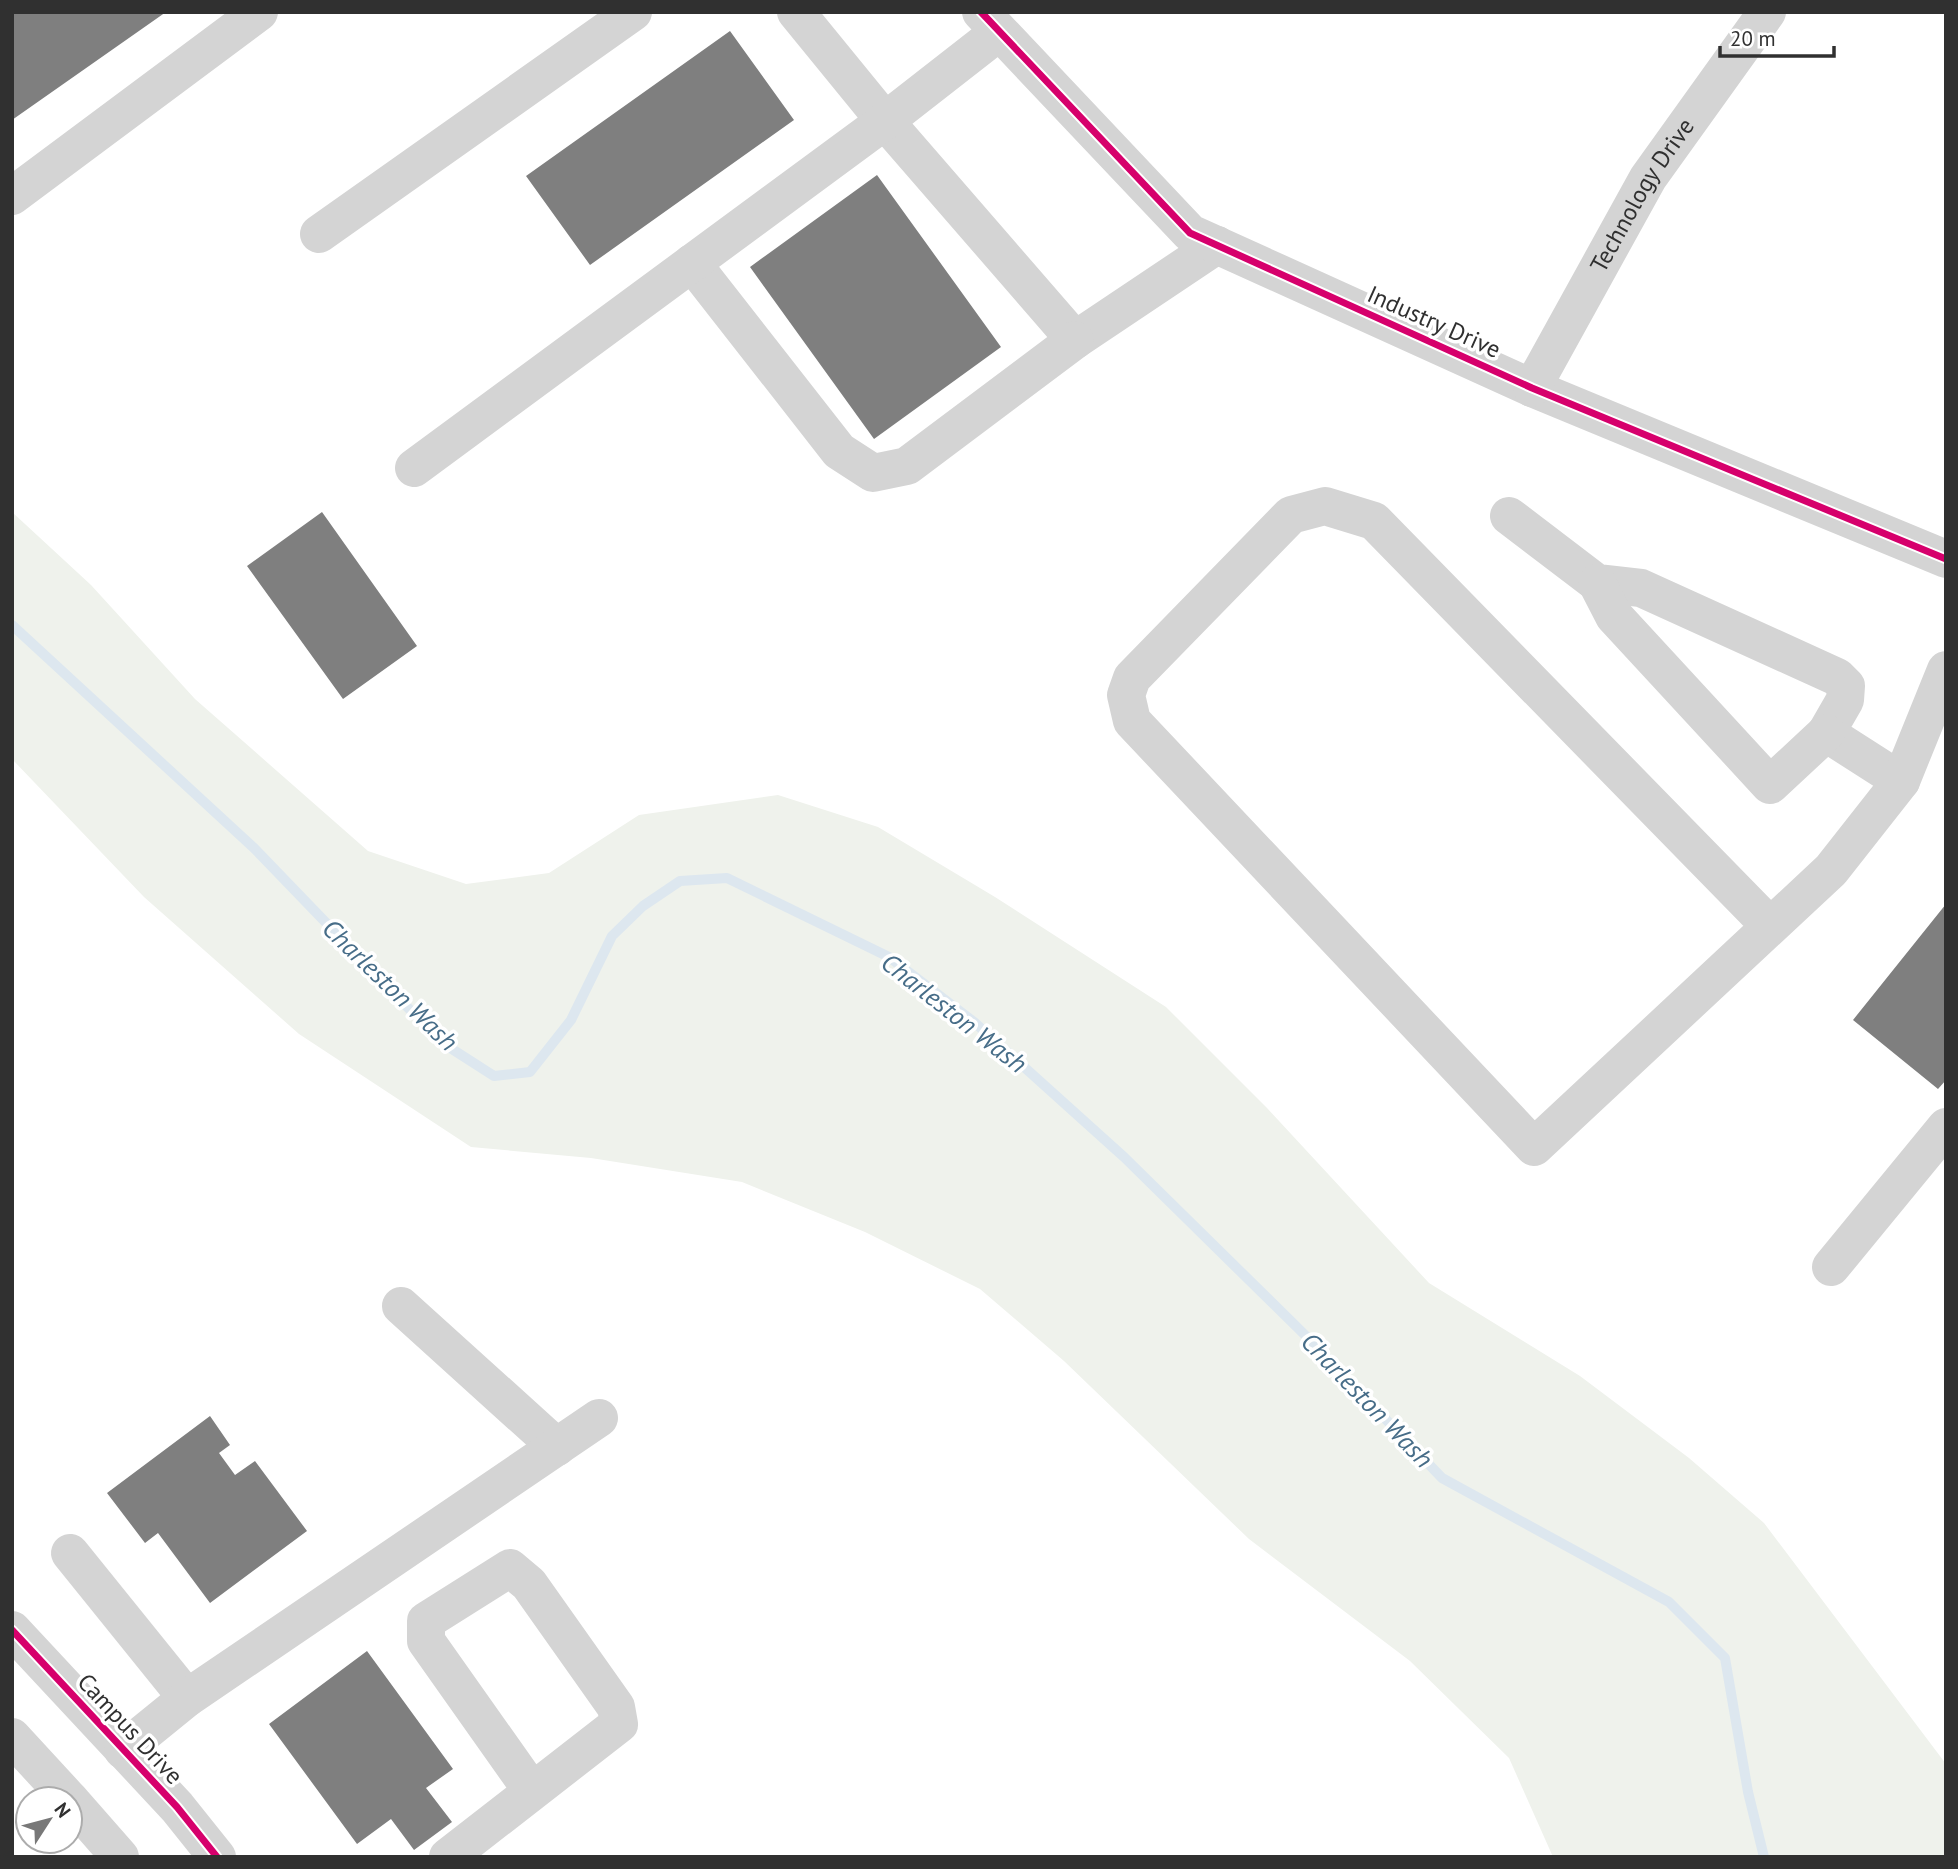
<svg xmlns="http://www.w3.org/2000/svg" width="1958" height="1869" font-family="'PT Sans',sans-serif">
<rect width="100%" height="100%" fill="#fff"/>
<path fill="#eff2ec" d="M12 512 91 585 195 699 368 851 466 884 549 873 639 815 778 795 878 827 995 897 1166 1007 1267 1108 1429 1283 1580 1376 1689 1458 1764 1523 1946 1764V1857H1553L1509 1758 1410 1661 1249 1539 1064 1361 980 1289 865 1232 742 1182 591 1158 471 1147 299 1034 144 897 12 759Z"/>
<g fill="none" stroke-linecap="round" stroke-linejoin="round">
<path stroke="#dde7ef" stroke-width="10" d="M12 625 254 848 441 1042 494 1076 530 1072 571 1020 612 936 643 906 680 881 727 878 889 957 974 1022 1124 1157 1307 1337 1442 1478 1669 1602 1725 1658 1748 1792 1764 1857"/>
</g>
<path fill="#7f7f7f" d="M12 12H166L12 120Z
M730 31 794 120 590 265 526 176Z
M877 175 1001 347 874 439 750 267Z
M322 512 417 646 343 699 247 566Z
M1946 904V1080L1938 1089 1853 1020Z
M210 1416 230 1445 219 1453 235 1475 255 1461 307 1531 210 1603 158 1533 145 1543 107 1493Z
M367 1651 453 1769 426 1788 452 1822 414 1850 391 1819 357 1844 269 1724Z"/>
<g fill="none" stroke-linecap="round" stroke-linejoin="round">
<g stroke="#d4d4d4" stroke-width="38">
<path d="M796 12 885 121 1075 340 1217 245"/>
<path d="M981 12 1190 233 1532 388 1946 559"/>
<path d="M12 196 259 12"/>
<path d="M319 234 633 12"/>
<path d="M692 263 839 451 873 473 907 466 1075 340"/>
<path id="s1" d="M1532 388 1648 178 1767 12"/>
<path d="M414 468 885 121 999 32"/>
<path d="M1509 516 1597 583 1641 588 1837 677 1846 686 1845 700 1826 733 1901 781"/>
<path d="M1597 583 1614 616 1770 785 1826 733"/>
<path d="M1770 926 1374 521 1325 506 1291 515 1132 678 1126 695 1132 721 1534 1147 1831 870 1901 781 1946 670"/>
<path d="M1831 1267 1946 1127"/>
<path d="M401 1306 557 1447"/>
<path d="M70 1553 187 1698"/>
<path d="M12 1630 177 1807 217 1857"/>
<path d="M12 1737 69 1799"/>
<path d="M123 1750 187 1698 599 1418"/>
<path d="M70 1800 120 1857"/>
<path d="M448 1857 619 1724 616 1707 529 1584 510 1568 426 1621V1641L532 1791"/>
</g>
<defs>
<path id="cycleway" d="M981 12 1190 233 1532 388 1946 559
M12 1630 177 1807 217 1857"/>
</defs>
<use href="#cycleway" stroke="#fff" stroke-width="11"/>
<use href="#cycleway" stroke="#d6006c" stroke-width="7"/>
</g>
<g text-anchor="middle" stroke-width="7" stroke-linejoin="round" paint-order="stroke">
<g font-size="24" fill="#303030" stroke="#fff">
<text dy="8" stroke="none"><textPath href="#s1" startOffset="222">Technology Drive</textPath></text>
<text transform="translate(1434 322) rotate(24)" y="8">Industry Drive</text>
<text transform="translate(130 1729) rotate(47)" y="8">Campus Drive</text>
</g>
<g font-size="26" font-style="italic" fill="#476d88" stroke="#fff">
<text transform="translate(390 985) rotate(44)" y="9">Charleston Wash</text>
<text transform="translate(954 1013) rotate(38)" y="9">Charleston Wash</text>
<text transform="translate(1367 1400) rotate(46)" y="9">Charleston Wash</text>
</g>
</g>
<rect width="1958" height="1869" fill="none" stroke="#303030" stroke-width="28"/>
<g transform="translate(49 1820) rotate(54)"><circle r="33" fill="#ffffff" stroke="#acacac" stroke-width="2"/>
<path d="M0-5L12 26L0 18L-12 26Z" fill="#787878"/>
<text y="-10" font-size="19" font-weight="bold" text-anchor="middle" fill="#303030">N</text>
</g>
<path d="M1720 46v10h114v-10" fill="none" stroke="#303030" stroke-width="3.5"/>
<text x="1730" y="46" font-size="21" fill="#303030" stroke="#ffffff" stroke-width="5" paint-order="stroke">20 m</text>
</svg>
